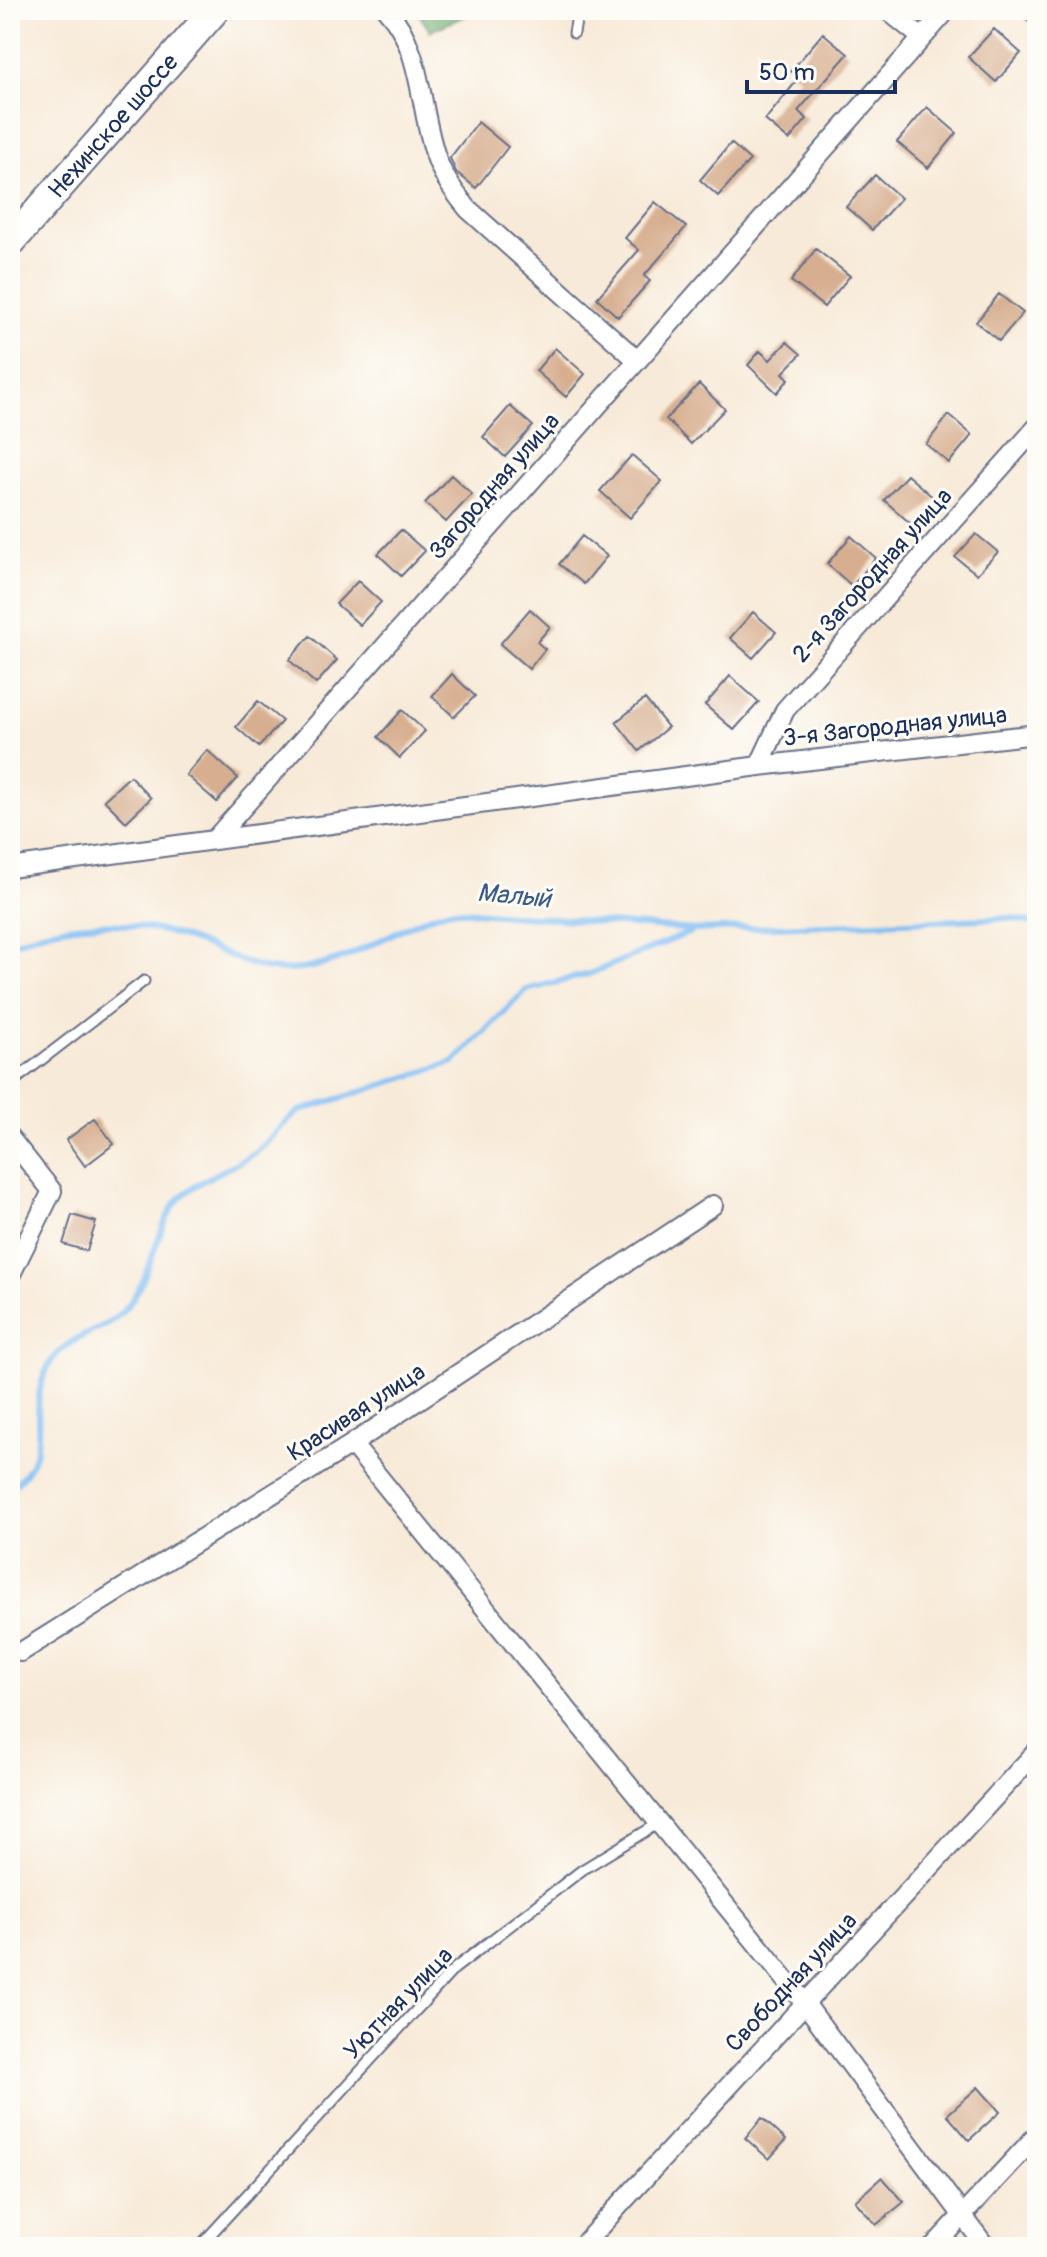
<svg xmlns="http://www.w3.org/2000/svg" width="1047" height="2257" font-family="Pangolin,sans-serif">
<rect width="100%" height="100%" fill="#fdfcf7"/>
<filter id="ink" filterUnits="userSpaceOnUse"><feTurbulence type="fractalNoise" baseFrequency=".0125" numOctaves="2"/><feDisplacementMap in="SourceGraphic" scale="16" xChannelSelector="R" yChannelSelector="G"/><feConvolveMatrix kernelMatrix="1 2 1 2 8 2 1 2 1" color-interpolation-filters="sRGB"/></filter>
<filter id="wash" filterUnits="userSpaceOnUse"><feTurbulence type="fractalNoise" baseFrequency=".006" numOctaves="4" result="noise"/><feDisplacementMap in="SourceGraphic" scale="32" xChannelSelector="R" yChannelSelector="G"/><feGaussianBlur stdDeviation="1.8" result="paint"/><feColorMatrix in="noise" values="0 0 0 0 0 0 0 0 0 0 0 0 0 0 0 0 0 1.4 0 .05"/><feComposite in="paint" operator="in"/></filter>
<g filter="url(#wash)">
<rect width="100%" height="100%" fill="#f8ead8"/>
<path fill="#71af6f" stroke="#466f66" stroke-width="2" d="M416 10H480L430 31Z"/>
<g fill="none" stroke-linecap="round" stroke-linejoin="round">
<path stroke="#81bef4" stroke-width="6" d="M10 945C67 918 134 918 194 941 222 951 250 969 280 970 345 972 391 926 450 910L694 930 1012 918 1037 924
M10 1489C60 1447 23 1415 48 1367 64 1335 102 1334 124 1310 148 1284 154 1241 171 1210 186 1182 230 1171 255 1152 272 1140 282 1123 300 1111L454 1062 526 990 589 974 691 932"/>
</g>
<g id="blocks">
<path fill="#d7af90" d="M994 29 1021 53 996 82 968 57Z
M823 33 848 54 798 111 807 119 789 140 765 120 799 78 791 71Z
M927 107 957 133 928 168 897 142Z
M478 122 508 147 476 188 456 172 450 158Z
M731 143 750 160 718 196 700 180Z
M875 175 901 198 872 230 846 207Z
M655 202 686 227 644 276 650 281 618 317 597 298 639 250 625 238Z
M816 249 850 276 824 307 791 281Z
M999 294 1023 313 999 341 976 322Z
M787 342 801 354 783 373 789 379 777 393 748 365 760 351 770 360Z
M555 348 585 374 566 397 536 371Z
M699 384 725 409 691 444 666 419Z
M510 406 533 426 505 457 483 437Z
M949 415 972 435 949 463 926 444Z
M632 455 662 481 630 518 600 491Z
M451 475 472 494 446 522 425 503Z
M907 475 935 499 911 524 884 500Z
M401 530 425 551 401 576 378 554Z
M976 534 998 552 977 574 955 557Z
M582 536 607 556 584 584 559 564Z
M851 536 876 558 852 586 827 564Z
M358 581 381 602 360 625 336 604Z
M530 609 550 627 537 642 545 649 529 669 500 644Z
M753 612 776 632 753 658 730 638Z
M310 636 337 660 316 684 289 660Z
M452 674 475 696 454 717 432 696Z
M730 676 759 702 734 730 705 705Z
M645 699 668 727 639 751 616 722Z
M258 701 282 721 259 747 236 727Z
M402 710 425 731 400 758 378 737Z
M207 750 238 778 217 802 186 775Z
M130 776 151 798 126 822 104 800Z
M95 1119 114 1144 85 1166 66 1140Z
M72 1215 96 1222 87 1251 63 1244Z
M978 2087 1000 2112 969 2140 947 2115Z
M762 2118 786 2140 769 2159 745 2138Z
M882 2177 904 2202 876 2225 855 2201Z"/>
</g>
</g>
<g filter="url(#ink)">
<use href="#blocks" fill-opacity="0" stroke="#687089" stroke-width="2"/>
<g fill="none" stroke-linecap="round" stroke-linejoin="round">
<defs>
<path id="service" d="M574 33 578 10
M10 1084 144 981
M199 2247 454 1969 582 1870 659 1823"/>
<path id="minor" d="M387 10C424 50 419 114 438 162 445 180 456 194 468 209L637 360
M887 10 922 38
M1030 10 1037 16
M759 766 785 710 1037 427
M214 840 759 766 1037 734
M10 868 214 840 947 10
M10 1138 52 1191 10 1276
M352 1444 804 2002 986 2247
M21 1652 352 1444 713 1205
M581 2247 1037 1751
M933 2247 1037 2135"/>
<g id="primary">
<path id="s1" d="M10 243 215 10"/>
</g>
</defs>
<use href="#service" stroke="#687089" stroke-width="13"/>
<use href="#minor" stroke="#687089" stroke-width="22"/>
<use href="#primary" stroke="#687089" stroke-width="32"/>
<use href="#service" stroke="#fff" stroke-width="9"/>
<use href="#minor" stroke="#fff" stroke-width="18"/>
<use href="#primary" stroke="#fff" stroke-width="28"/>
</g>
</g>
<g text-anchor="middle" stroke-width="6" stroke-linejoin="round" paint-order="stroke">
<g font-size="24" fill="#1b2f5e" stroke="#fdfcf7">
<text dy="8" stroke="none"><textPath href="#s1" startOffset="156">Нехинское шоссе</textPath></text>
<text transform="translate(494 486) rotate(-49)" y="8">Загородная улица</text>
<text transform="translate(872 575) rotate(-48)" y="8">2-я Загородная улица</text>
<text transform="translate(895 726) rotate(-6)" y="8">3-я Загородная улица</text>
<text transform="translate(356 1412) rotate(-33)" y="8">Красивая улица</text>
<text transform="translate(791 1982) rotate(-47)" y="8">Свободная улица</text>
<text transform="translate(398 2003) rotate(-46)" y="8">Уютная улица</text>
</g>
<g font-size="26" font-style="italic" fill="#3a5a8b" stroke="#fdfcf7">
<text transform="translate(514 895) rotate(5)" y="9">Малый</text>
</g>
</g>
<rect width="1047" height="2257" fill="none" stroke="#fdfcf7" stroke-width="40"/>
<path d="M747 80v12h148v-12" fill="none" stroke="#1b2f5e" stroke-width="4"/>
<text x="759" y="80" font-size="24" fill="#1b2f5e" stroke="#fdfcf7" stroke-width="6" paint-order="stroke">50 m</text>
</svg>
